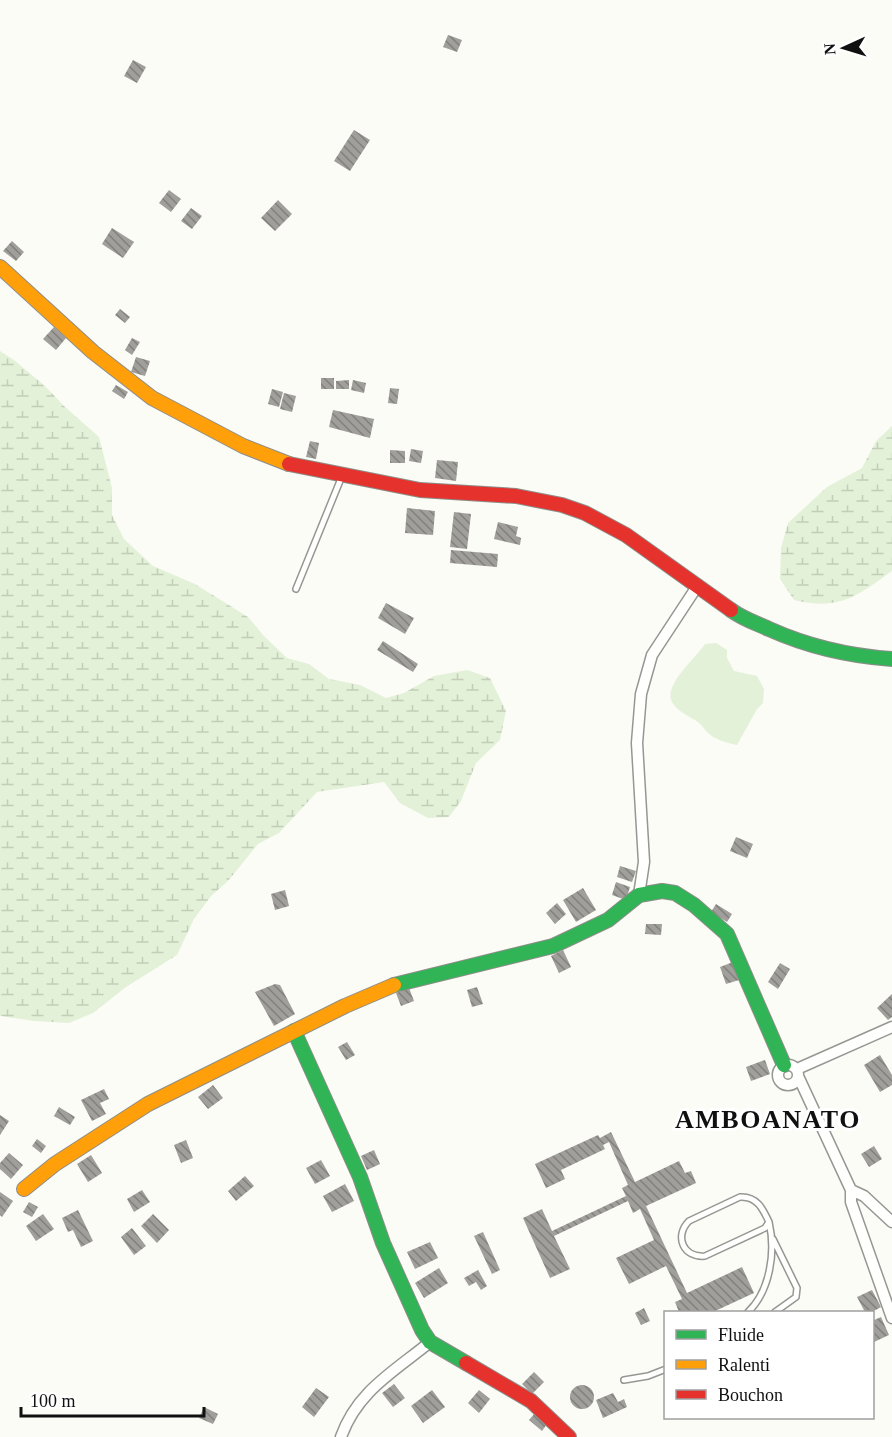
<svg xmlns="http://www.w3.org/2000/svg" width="892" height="1437" font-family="Georgia,serif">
<defs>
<pattern id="wetland-marsh" width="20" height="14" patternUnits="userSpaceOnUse" patternTransform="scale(1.5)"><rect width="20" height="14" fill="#e3f1d8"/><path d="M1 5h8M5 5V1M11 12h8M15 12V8" fill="none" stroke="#c2ceb8"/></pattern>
<pattern id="building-back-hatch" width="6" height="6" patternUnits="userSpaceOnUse" patternTransform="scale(1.5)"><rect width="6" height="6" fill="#a09f9b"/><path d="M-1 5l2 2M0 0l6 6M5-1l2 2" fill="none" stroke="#81807d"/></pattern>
</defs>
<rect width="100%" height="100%" fill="#fcfcf6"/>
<path fill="#e3f1d8" d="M716 643 727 650V658L734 671 757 676 764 689 763 703 757 709 737 745C727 743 715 740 707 732 704 729 702 725 698 722 690 717 677 711 672 702 663 685 696 658 705 644Z"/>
<path fill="url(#wetland-marsh)" d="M0 351 14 360 45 386 64 406 99 437 112 488V515L124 539 153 566 195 584 248 617 264 636 287 658 309 664 329 679 360 685 386 698 404 693 434 676 467 670 490 678 506 711 500 740 476 763 461 801 449 817 428 818 400 803 384 782 317 792 279 833 258 844 228 881 211 896 194 919 177 955 126 987 93 1013 69 1023 34 1021 0 1016Z
M892 426V571C857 596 840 611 794 600L780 579 781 548 788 523 827 487 862 468 876 441Z"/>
<path fill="url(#building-back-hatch)" d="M448 35 462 40 457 52 443 47Z
M133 60 146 67 137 83 124 76Z
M354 130 370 140 350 171 334 161Z
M169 190 181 199 171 212 159 203Z
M278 200 292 214 275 231 261 218Z
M191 208 202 216 192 229 181 221Z
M112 228 134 242 123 258 102 244Z
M12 241 24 252 16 261 3 251Z
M120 309 130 317 125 323 115 315Z
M54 327 66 338 56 350 43 339Z
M132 338 140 342 132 355 125 350Z
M136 357 150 361 145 376 131 372Z
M321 378H334V389H321Z
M349 380V389H336V381Z
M353 380 366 383 364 393 351 390Z
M116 385 128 392 124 399 112 391Z
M390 388 399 389 397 404 388 403Z
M272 389 283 392 279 407 268 404Z
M284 393 296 396 292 412 280 409Z
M333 410 374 419 370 438 329 427Z
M310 441 319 443 316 459 306 457Z
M411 449 423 451 421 463 409 461Z
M390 450 405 451V463H390Z
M437 460 458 462 456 481 435 478Z
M407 508 435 511 433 535 405 533Z
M454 512 471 514 467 549 450 547Z
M498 522 518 527 516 536 521 538 520 545 494 539Z
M451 550 498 554 497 567 450 563Z
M386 603 414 618 405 634 378 618Z
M383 641 418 664 413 672 377 650Z
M736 837 753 844 747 858 730 851Z
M620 866 636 871 632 882 617 877Z
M616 882 630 887 626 900 612 895Z
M583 888 596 910 576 922 563 900Z
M285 890 289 906 275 910 271 894Z
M557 903 566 914 555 924 546 913Z
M716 904 732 914 727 922 711 912Z
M646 924H662L661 935 645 934Z
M563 950 571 967 559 973 551 956Z
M733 962 739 980 726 984 720 967Z
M780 963 790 969 778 989 768 982Z
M275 984 280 985 295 1014 274 1026 255 992Z
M477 987 483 1004 472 1007 467 990Z
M409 988 414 1001 401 1006 396 993Z
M892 994V1017L888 1020 877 1008Z
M347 1042 355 1055 346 1060 338 1047Z
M880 1055 892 1075V1085L880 1092 864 1065Z
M765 1060 770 1074 751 1081 746 1067Z
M213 1085 223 1098 208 1109 198 1097Z
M104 1089 109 1099 100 1103 106 1114 92 1121 81 1100Z
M59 1107 75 1117 70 1125 54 1116Z
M0 1115 9 1121 0 1135Z
M611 1132 635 1182 679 1161 685 1173 691 1171 696 1183 646 1206 687 1293 742 1267 754 1293 713 1312H679L675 1302 682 1299 666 1266 629 1284 616 1258 654 1240 640 1209 633 1213 628 1201 554 1236 570 1269 550 1278 523 1218 542 1209 552 1231 626 1196 622 1188 628 1185 609 1142 603 1145 605 1149 561 1170 565 1179 546 1188 535 1164 598 1135 600 1138Z
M37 1139 46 1146 41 1153 32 1146Z
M186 1140 193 1158 181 1163 174 1145Z
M874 1146 882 1159 869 1167 861 1154Z
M374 1150 380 1164 367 1170 361 1156Z
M9 1153 23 1165 11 1179 0 1169V1163Z
M91 1155 102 1173 88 1182 77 1164Z
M321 1160 330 1176 315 1184 306 1168Z
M245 1176 254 1186 236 1201 228 1191Z
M345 1184 354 1201 332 1212 323 1196Z
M142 1190 150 1202 134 1212 127 1199Z
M0 1192 13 1201 2 1217 0 1215Z
M29 1202 38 1207 32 1217 23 1212Z
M78 1210 93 1241 81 1247 73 1230 68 1232 62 1218Z
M43 1214 54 1229 36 1241 26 1226Z
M153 1214 169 1230 157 1243 141 1226Z
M132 1228 146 1246 134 1255 121 1237Z
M483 1232 500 1270 492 1274 474 1236Z
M430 1242 438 1258 415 1269 407 1252Z
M439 1268 448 1283 424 1298 415 1283Z
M478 1270 487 1286 481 1290 476 1282 469 1286 464 1278Z
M872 1290 881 1307 872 1312H865L857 1297Z
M644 1308 650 1321 641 1325 635 1313Z
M881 1317 889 1335 874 1342 872 1321Z
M534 1372 544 1382 532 1394 522 1384Z
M394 1384 405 1398 393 1407 382 1393Z
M570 1397a12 12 0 1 1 24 0a12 12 0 1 1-24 0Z
M316 1388 329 1397 314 1417 302 1407Z
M432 1390 445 1407 423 1423 411 1406Z
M479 1390 490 1399 479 1413 468 1403Z
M613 1393 618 1402 624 1399 627 1407 603 1418 596 1400Z
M204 1407 218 1414 213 1424 199 1418Z
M535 1413 547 1424 542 1431 529 1420Z"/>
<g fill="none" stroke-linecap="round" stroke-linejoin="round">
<defs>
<path id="lane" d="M296 589 342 476
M740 1197C757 1196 763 1209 769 1222L765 1228 705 1256C683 1258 674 1236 689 1221Z
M773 1239 797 1288 796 1297 775 1312
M748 1312C770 1291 776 1252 769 1222
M624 1380 648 1376 666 1369"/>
<path id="street" d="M639 895 644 862 637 743 641 694 652 655 698 585
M778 1075a10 10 0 1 1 20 0a10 10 0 1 1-20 0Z
M797 1069 892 1027
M798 1076 851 1190 864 1196 892 1222
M851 1190V1202L892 1318
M341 1437C357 1391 395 1371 430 1342"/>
<path id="fast" d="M731 610C743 619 756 623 769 629 809 647 848 656 892 659
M394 985 553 946 608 920 639 895 662 891 675 893 694 905 727 934 784 1065
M294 1031 360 1177 383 1243 422 1330 430 1342 466 1363"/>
<path id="slow" d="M0 267 93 352 152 398 243 446 289 464
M24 1189 55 1164 148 1104 345 1006 394 985"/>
<path id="jam" d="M289 464 420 490 516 496 562 505 585 513 626 535 731 610
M466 1363 531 1401 569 1437"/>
</defs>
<use href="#lane" stroke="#969694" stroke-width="8"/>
<use href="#street" stroke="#969694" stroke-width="13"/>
<use href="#fast" stroke="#8d8d8a" stroke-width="16"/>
<use href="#slow" stroke="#8d8d8a" stroke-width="16"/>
<use href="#jam" stroke="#8d8d8a" stroke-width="16"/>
<use href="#lane" stroke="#fffffe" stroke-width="5"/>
<use href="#street" stroke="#fffffe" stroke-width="10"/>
<use href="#fast" stroke="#30b455" stroke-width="14"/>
<use href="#slow" stroke="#ff9f0a" stroke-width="14"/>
<use href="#jam" stroke="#e5322d" stroke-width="14"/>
</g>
<g text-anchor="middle" stroke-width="6" stroke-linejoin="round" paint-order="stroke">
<g font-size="26" font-weight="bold" letter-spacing="1.5" fill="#101010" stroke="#fff">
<text x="768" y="1128">AMBOANATO</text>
</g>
</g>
<rect x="664" y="1311" width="210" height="108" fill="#ffffff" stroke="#9f9f9f" stroke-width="1.5"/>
<rect x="676" y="1330" width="30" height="9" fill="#30b455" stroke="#9f9f9f" stroke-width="1.5"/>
<text x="718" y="1341" font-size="18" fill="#101010">Fluide</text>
<rect x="676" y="1360" width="30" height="9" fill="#ff9f0a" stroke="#9f9f9f" stroke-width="1.5"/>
<text x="718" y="1371" font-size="18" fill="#101010">Ralenti</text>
<rect x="676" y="1390" width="30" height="9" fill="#e5322d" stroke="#9f9f9f" stroke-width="1.5"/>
<text x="718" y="1401" font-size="18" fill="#101010">Bouchon</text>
<g transform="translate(844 48) rotate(266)" stroke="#ffffff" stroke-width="4.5" paint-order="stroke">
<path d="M0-4.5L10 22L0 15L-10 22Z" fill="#101010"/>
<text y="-9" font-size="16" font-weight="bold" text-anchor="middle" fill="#101010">N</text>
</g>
<path d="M21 1407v9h183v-9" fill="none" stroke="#101010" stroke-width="3"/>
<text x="30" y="1407" font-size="18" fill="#101010" stroke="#ffffff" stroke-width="4.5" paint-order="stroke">100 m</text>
</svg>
